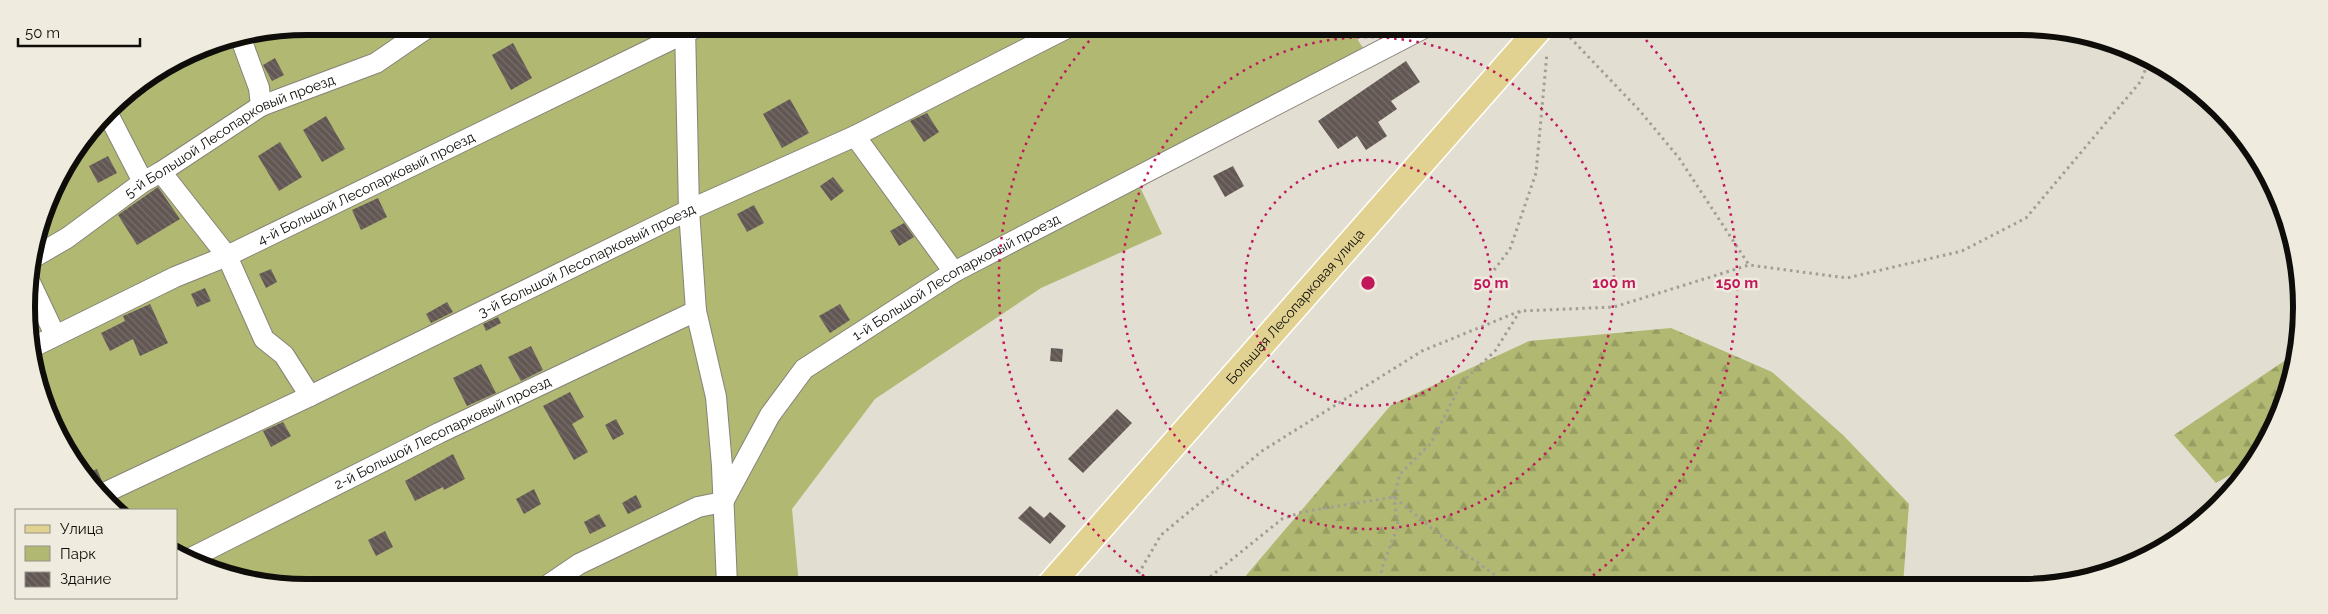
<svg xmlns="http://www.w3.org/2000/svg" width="2328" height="614" font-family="Raleway,sans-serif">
<defs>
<pattern id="forest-firs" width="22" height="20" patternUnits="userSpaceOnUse" patternTransform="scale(1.25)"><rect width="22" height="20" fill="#b0b872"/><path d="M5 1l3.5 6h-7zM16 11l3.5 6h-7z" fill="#969d61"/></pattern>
<pattern id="building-back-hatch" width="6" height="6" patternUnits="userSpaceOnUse" patternTransform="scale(1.25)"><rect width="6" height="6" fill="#625753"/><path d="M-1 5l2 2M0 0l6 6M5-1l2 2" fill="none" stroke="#776f6c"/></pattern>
</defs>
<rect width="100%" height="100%" fill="#e3ded2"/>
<path fill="#b0b872" d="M307 26 1350 28 1371 60 1140 187 1162 234 1041 288 875 399 792 509 799 585H270L176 553V510H121L84 478 36 380 27 288 55 183 122 96 200 48Z"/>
<path fill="url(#forest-firs)" d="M2243 135 2292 235 2293 239Z
M1671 328 1772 372 1843 435 1909 504 1903 585H1238L1391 405 1529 341Z
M2296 353 2273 431 2248 465 2216 483 2174 435Z"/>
<path fill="url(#building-back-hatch)" d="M513 43 532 78 511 90 492 55Z
M275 58 284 75 272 81 263 65Z
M1406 61 1420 82 1391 101 1397 109 1378 122 1387 136 1366 150 1357 136 1338 149 1318 121Z
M790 99 809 133 782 148 763 114Z
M927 113 939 132 924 142 910 121Z
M326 116 345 149 322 162 303 130Z
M280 142 302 177 279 191 258 156Z
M108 156 117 173 98 183 89 166Z
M1233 166 1244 186 1225 197 1213 176Z
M833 177 844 191 831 201 820 186Z
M158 187 180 219 137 245 118 215Z
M378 198 387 217 361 230 352 210Z
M754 205 764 223 747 232 737 214Z
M904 223 914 237 899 246 890 231Z
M271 269 277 282 266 288 259 274Z
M205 288 211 301 197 307 191 294Z
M447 302 453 312 431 323 426 314Z
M150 304 168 343 140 356 133 339 110 351 101 333 125 321 123 316Z
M840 304 850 320 830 333 819 316Z
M498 317 501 323 486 331 483 324Z
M531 346 543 370 521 381 508 357Z
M1051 348 1063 349 1062 362 1050 361Z
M481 364 496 393 467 406 453 378Z
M570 392 584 417 572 424 588 452 574 460 543 406Z
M1117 409 1132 423 1083 473 1068 459Z
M616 419 624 434 613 440 605 425Z
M283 422 291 436 271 447 263 431Z
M453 454 465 479 444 490 443 487 415 501 405 481Z
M97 469 102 481 94 486 83 474Z
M534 489 541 504 524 514 516 499Z
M636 495 642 507 628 514 622 503Z
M1030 506 1044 518 1050 512 1066 526 1050 544 1018 518Z
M599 514 606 526 590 534 584 522Z
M385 531 393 547 376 556 368 540Z"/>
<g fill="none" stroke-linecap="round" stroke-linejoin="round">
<defs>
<g id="minor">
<path d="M685 27 689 210 696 311 716 397 722 466 727 585"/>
<path d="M241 39 259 88 261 106"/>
<path d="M108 114 143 182"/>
<path d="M855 136 954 272"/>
<path d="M161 172 227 256 264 339 284 355 310 396"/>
<path id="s1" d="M36 256 67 238 143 182 161 172 261 106 376 63 430 26"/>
<path d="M29 280 55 335"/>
<path id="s2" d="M33 347 175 277 227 256 697 27"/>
<path id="s3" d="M102 494 310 396 689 210 855 136 1069 27"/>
<path id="s4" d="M191 558 439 433 696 311"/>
<path id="s5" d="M548 585 579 564 698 507 723 502 770 415 804 369 954 272 1424 28"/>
</g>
<g id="major">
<path id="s6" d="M1050 585 1540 28"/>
</g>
</defs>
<use href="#minor" stroke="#878379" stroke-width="22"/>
<use href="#major" stroke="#fff" stroke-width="29"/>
<path stroke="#a29e95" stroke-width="3" stroke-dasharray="2.5 4" stroke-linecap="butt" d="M1561 28 1640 111 1679 158 1749 265
M1494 270 1510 249 1536 173 1547 53
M1132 585 1161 535 1262 451 1422 351 1520 311 1614 307 1749 265 1847 278 1962 251 2026 218 2141 81 2149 60
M1200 585 1282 519 1302 512 1394 497 1447 541 1509 585
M1386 585 1381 570 1398 526 1394 497 1400 474 1431 443 1462 382 1495 351 1520 311"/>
<use href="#minor" stroke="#fff" stroke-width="20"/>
<use href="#major" stroke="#e2d292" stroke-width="26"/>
</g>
<g fill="none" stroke="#c2185b" stroke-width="2.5" stroke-dasharray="2.5 5">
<circle cx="1368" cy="283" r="123"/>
<circle cx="1368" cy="283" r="246"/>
<path d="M1156 585A369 369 0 0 1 1100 29M1636 29A369 369 0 0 1 1580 585"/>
</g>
<g text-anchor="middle" stroke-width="5" stroke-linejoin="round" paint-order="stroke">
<g font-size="14" fill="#0e0d09" stroke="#f0ebdf">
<text dy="5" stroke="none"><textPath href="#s1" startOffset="229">5-й Большой Лесопарковый проезд</textPath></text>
<text dy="5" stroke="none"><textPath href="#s2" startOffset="369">4-й Большой Лесопарковый проезд</textPath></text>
<text dy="5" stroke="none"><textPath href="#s3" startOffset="538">3-й Большой Лесопарковый проезд</textPath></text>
<text dy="5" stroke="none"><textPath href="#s5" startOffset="529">1-й Большой Лесопарковый проезд</textPath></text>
<text dy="5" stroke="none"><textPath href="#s6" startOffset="371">Большая Лесопарковая улица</textPath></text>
<text dy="5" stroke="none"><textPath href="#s4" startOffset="281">2-й Большой Лесопарковый проезд</textPath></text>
</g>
</g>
<path d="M0 0H2328V614H0ZM307 35H2021A272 272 0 0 1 2293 307V307A272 272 0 0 1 2021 579H307A272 272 0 0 1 35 307V307A272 272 0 0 1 307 35Z" fill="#f0ebdf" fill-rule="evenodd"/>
<path fill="none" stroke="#0e0d09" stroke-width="6" d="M307 35H2021A272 272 0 0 1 2293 307V307A272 272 0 0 1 2021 579H307A272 272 0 0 1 35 307V307A272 272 0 0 1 307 35Z"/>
<circle cx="1368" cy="283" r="8" fill="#c2185b" stroke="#f0ebdf" stroke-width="2.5"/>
<g font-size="15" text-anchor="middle" font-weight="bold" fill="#c2185b" stroke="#f0ebdf" stroke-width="5" stroke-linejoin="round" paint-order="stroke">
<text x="1491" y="288">50 m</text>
<text x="1614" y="288">100 m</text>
<text x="1737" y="288">150 m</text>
</g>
<rect x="15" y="509" width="162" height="90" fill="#f0ebdf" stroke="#969289"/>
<rect x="25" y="525" width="25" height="8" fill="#e2d292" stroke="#969289"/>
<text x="60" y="534" font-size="15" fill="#0e0d09">Улица</text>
<rect x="25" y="546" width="25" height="15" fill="#b0b872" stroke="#969289"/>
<text x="60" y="559" font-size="15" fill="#0e0d09">Парк</text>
<rect x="25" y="572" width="25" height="15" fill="url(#building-back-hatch)" stroke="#969289"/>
<text x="60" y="584" font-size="15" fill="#0e0d09">Здание</text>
<path d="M18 38v8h122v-8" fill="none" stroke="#0e0d09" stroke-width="2.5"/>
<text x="25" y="38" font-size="15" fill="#0e0d09" stroke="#f0ebdf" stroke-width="4" paint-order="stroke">50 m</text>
</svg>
